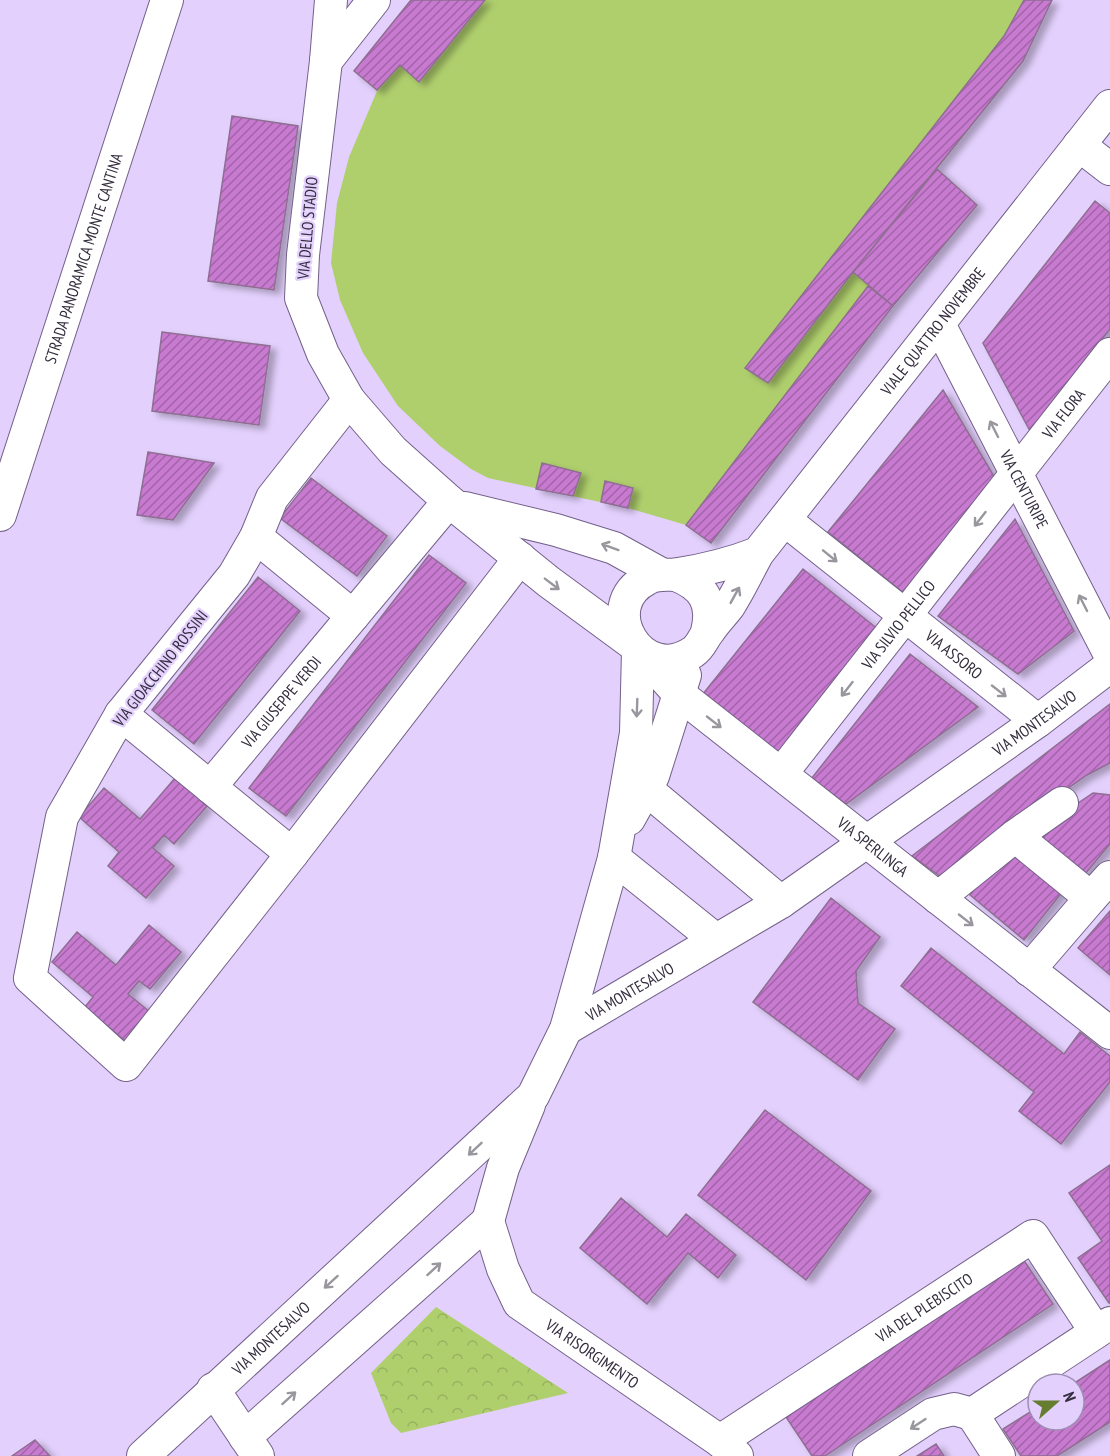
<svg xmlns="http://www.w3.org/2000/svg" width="1110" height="1456" font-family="'PT Sans Narrow',sans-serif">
<defs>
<pattern id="park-crowns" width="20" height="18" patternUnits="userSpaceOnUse" patternTransform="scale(1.5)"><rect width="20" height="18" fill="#afcf6d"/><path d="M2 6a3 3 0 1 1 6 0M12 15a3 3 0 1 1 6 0" fill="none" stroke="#97b260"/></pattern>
<pattern id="building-hatch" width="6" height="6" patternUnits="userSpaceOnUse" patternTransform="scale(1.5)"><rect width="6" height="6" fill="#c77acf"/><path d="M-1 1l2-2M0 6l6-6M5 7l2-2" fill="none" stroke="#a264a9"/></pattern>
<filter id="shadow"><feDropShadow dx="6" dy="4" stdDeviation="3" flood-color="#0004"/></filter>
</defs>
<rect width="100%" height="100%" fill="#e3d0fd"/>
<path fill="url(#park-crowns)" d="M436 1307 568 1393 401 1433 391 1423 371 1373Z"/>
<path fill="#afcf6d" d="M411 0H1052L1023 61 937 169 977 205 893 306 868 286 686 525 628 508 488 478 471 469 440 446 398 406 363 353 340 300 331 263 337 203 349 157 377 91 354 71Z"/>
<path fill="url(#building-hatch)" stroke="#8e6e91" stroke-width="1.5" filter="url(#shadow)" d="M411 0H485L419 82 400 65 377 90 354 71Z
M1024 0H1052L1023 61 853 272 768 383 745 368 1004 36Z
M232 116 298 126 274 290 208 281Z
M937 169 977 205 893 306 853 272Z
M1095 201 1110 213V329L1030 431 983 343Z
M868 286 893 306 711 543 686 525Z
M162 332 270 346 259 425 152 411Z
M943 390 995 478 905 594 828 532Z
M148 452 214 463 173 520 137 515Z
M542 463 581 473 573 496 536 489Z
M311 478 387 536 357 576 280 518Z
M605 481 633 488 628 508 601 502Z
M1015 519 1074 631 1018 674 938 616Z
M429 555 466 583 286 816 249 788Z
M803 569 879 630 779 755 703 694Z
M258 577 300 611 194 744 152 710Z
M910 654 978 707 846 804 811 779Z
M1110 704V763L1087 775 1014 826 944 879 912 856Z
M175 778 207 806 174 844 164 835 153 848 174 866 146 898 108 866 119 852 79 817 104 788 140 819Z
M1093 793 1110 795V844L1085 874 1041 839 1056 818Z
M1009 846 1063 891 1024 940 970 895Z
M831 898 880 937 856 971 858 1003 895 1029 858 1080 753 1002Z
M1110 911V975L1078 948Z
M149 925 181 952 150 989 139 981 128 994 150 1012 125 1041 85 1007 93 997 52 962 77 932 116 965Z
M931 948 1064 1054 1080 1032 1110 1056V1082L1061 1144 1019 1111 1034 1092 901 986Z
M765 1110 871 1191 806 1280 698 1195Z
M1110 1165V1303H1109L1078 1258 1102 1241 1069 1193Z
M621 1198 667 1237 686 1214 736 1255 718 1278 688 1253 647 1304 580 1248Z
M1023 1259 1053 1304 825 1456H812L786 1417Z
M1110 1360V1422L1057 1456H1021L1003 1429 1038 1407V1420H1074L1073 1384Z
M35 1440 50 1456H12Z
M936 1444 944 1456H917Z"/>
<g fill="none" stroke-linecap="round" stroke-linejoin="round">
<defs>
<g id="minor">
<path d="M331 0 326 61 303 255 301 298 323 354 349 400 393 451 449 501 549 582 632 643"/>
<path d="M326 61 374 0"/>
<path d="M1079 145 1110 169"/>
<path id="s1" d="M939 324 1110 655"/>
<path d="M349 400 272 498 256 537 234 575 121 714 62 817 30 978 126 1065 292 854 520 558"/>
<path d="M465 508 556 530 614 548 661 574"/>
<path id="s2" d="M0 515 167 0"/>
<path id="s3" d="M785 520 1038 721"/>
<path d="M256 537 353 616"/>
<path id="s4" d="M758 553C732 563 705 570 678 574 667 576 657 573 647 579 594 606 642 687 693 652 701 647 703 638 709 631 715 622 723 614 729 606 740 589 748 571 758 553L1110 106"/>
<path d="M676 575C704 586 714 603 707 632"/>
<path id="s5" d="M642 653 679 694 1110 1033"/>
<path d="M121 714 292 854"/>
<path id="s6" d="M781 774 1110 354"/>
<path id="s7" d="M210 787 449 501"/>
<path d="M646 789 781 902"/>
<path d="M629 819 653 776 685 675"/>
<path d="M1015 836 1062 803"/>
<path d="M614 858 716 940"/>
<path d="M938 898 1015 836 1091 898 1029 970"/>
<path d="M1091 898 1110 877"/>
<path id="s8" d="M566 1029 781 902 1038 721 1110 666"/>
<path id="s9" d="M488 1221 503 1269 519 1303 720 1441 737 1456"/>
<path d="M488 1221 503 1168 529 1105"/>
<path d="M213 1389 258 1456"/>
<path d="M245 1437 488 1221"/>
<path id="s10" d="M720 1441 1033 1236 1096 1332"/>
<path id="s11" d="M143 1456 533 1096 566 1029 614 858 636 733 638 650"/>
<path d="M869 1456 933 1414 954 1409 972 1414"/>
<path d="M999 1456 972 1414 1110 1323"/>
</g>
</defs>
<use href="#minor" stroke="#736189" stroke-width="34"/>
<use href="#minor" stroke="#fff" stroke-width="32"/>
</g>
<defs><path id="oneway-shaft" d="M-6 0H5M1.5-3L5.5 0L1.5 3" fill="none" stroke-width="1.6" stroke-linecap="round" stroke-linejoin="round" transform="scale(1.5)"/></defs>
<g stroke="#9a969e">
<use href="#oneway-shaft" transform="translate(994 429) rotate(-117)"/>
<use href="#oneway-shaft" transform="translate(980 519) rotate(128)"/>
<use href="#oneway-shaft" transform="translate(610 547) rotate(-160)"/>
<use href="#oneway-shaft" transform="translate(830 556) rotate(39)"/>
<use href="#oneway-shaft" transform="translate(552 584) rotate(37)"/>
<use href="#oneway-shaft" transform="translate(735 595) rotate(-61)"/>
<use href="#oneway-shaft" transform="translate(1083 603) rotate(-117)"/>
<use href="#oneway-shaft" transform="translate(847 689) rotate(128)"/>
<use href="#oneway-shaft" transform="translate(999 691) rotate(38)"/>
<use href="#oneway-shaft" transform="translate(637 708) rotate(92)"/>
<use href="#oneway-shaft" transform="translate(714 722) rotate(38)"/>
<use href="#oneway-shaft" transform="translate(966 920) rotate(38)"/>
<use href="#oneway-shaft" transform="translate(475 1149) rotate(137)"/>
<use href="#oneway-shaft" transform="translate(434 1269) rotate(-42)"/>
<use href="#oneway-shaft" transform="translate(331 1282) rotate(138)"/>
<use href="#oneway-shaft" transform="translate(289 1398) rotate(-42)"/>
<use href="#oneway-shaft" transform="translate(918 1424) rotate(147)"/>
</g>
<g text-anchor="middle" stroke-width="4.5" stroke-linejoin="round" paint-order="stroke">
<g font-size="16" fill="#342d3e" stroke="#e3d0fd">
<text transform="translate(307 228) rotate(-85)" y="6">VIA DELLO STADIO</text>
<text dy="6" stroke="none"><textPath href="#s2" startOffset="270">STRADA PANORAMICA MONTE CANTINA</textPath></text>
<text dy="6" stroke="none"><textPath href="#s4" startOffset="658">VIALE QUATTRO NOVEMBRE</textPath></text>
<text dy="6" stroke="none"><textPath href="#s6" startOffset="458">VIA FLORA</textPath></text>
<text dy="6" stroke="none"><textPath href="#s1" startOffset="186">VIA CENTURIPE</textPath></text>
<text dy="6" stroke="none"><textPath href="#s6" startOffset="190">VIA SILVIO PELLICO</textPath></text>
<text dy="6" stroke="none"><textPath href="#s3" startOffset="216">VIA ASSORO</textPath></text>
<text transform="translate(160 668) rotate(-52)" y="6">VIA GIOACCHINO ROSSINI</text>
<text dy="6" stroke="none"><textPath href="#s7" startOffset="111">VIA GIUSEPPE VERDI</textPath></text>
<text dy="6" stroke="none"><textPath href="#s8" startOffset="560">VIA MONTESALVO</textPath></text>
<text dy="6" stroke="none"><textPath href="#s5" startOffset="302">VIA SPERLINGA</textPath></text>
<text dy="6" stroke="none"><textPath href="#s8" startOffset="74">VIA MONTESALVO</textPath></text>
<text dy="6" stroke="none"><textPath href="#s10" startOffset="244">VIA DEL PLEBISCITO</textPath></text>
<text dy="6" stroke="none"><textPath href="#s11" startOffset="174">VIA MONTESALVO</textPath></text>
<text dy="6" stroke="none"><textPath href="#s9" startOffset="177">VIA RISORGIMENTO</textPath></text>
</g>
</g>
<g transform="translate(1056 1402) rotate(69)"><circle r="28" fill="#e3d0fd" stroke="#9d8fb1" stroke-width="1.5"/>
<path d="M0-4.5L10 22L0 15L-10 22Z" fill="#667d2f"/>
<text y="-9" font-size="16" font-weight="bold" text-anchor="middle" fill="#342d3e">N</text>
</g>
</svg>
